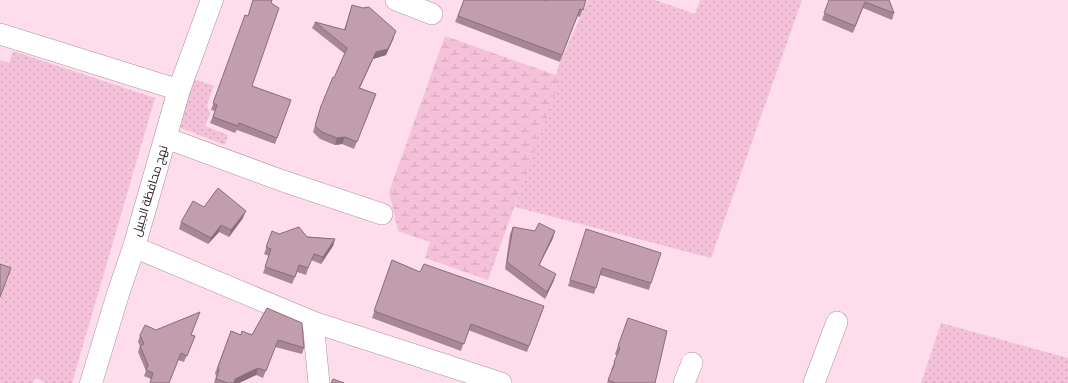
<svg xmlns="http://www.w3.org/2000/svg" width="1068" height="383" font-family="Bitter,Cairo,serif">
<defs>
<pattern id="grass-dots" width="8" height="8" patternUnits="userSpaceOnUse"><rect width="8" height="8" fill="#f4c1d8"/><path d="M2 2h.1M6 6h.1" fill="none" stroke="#d1a5b9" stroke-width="1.8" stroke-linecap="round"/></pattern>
<pattern id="wetland-marsh" width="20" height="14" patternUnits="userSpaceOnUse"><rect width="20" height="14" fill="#f4c1d8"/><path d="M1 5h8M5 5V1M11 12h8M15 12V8" fill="none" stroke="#d1a5b9"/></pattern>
</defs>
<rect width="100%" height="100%" fill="#fdddeb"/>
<path fill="url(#grass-dots)" d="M588 0H655L695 14 700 0H802L711 258 515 207 560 62Z
M13 51 155 98 72 383H46L35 378 33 383H0V60L9 63Z
M194 79 214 86 207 105 210 114 205 126 228 135 225 145 176 126Z
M941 323 1068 358V383H921Z"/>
<path fill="url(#wetland-marsh)" d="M445 36 561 77 488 280 425 258 430 242 398 231 389 192Z"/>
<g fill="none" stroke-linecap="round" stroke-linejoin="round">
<defs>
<path id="street" d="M396 0 432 14
M0 34 179 90
M166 138 283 181 382 214
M134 247 313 322 319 383
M313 322 501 383
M684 383 692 363
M814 383 837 322"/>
<path id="secondary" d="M91 383 118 294 134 247 179 90 212 0"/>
</defs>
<use href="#street" stroke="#b28d9e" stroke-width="22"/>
<use href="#secondary" stroke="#b28d9e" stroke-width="23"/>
<use href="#street" stroke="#fff" stroke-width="21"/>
<use href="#secondary" stroke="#fff" stroke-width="22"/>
</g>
<path fill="#a78795" d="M464 0 547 1 586 0 580 17 577 16 560 62 455 22Z
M829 0H889L894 13 892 20 863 8 853 33 822 20Z
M271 3 252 86 291 100 275 144 237 130 235 133 210 123 215 111 211 110 245 15 248 16Z
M352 5 394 38 386 55 373 59 360 88 376 94 354 149 342 144 335 145 320 139 313 132 321 106 345 54 312 28 315 22 344 30Z
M204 207 243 218 229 237 219 232 208 244 179 229 181 222Z
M513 227 553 238 539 265 554 280 545 299 505 269 510 234Z
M272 231 279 234 335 239 333 246 321 264 311 260 306 275 297 272 292 284 263 273 269 256 264 254Z
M584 236 651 283 649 290 600 275 594 294 568 286Z
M392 260 420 272 544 306 527 352 468 330 461 351 372 318Z
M267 308 304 348 302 354 275 347 263 378 256 375 239 383H214L216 376 215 373 231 331 241 335H252Z
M628 318 655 383H607L612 370H611L617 356 615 354Z
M156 330 191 335 195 336 184 362 178 360 151 379 144 376 146 371 138 352 140 346 138 342 140 335Z"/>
<path fill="#886e79" d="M396 31 386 55 373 59 357 94 376 52Z
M345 137 342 144 335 145 337 138Z
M246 211 243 218 229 237 231 230Z
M221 225 219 232 208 244 211 238Z
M555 231 553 238 536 272 539 265Z
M335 239 333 246 321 264 323 257Z
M556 274 554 280 545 299 547 292Z
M258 368 256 375 239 383H234L235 379Z"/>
<path fill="#c29dad" stroke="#886e79" d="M253 0H272L271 3 279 8 252 86 291 100 277 138 239 123 238 126 213 117 217 105 213 103 245 15 248 16Z
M464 0H544L547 1V0H586L583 10 580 9 562 55 458 16Z
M829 0H889L894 13 865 2 855 26 824 13Z
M352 5 363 8 369 7 396 31 388 49 376 52 359 88 376 94 357 142 345 137 337 138 322 132 315 126 321 106 333 77 334 78 347 48 315 22 345 30Z
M218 188 246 211 231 230 221 225 211 238 181 222 193 201 204 207Z
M539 223 555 231 539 265 556 274 547 292 507 262 513 227 535 231Z
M299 227 307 237 335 239 323 257 314 254 308 268 299 265 295 277 265 267 271 249 266 247 272 231 279 234Z
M586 229 661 253 651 283 602 268 596 288 570 280Z
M392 260 420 272 424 264 544 306 529 346 471 324 464 344 374 311Z
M0 264 11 268 0 297Z
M267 308 302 323 304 348 278 340 266 371 258 368 235 379 234 383H228L216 379 219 370 218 367 231 331 241 335 242 331 252 335Z
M200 312 191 335 195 336 187 356 181 353 169 383H150L153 373 146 370 148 365 140 346 144 344 140 335 145 325 156 330Z
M628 318 667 331 655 383H615L608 380 615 363 614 362 620 348 618 346Z
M333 379 344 383H331Z"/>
<g text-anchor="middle" stroke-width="3" stroke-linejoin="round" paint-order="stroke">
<g font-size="12" fill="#26191f" stroke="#fff">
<text transform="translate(150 191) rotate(-73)" y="4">نهج محافظة الجبيل</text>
</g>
</g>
</svg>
